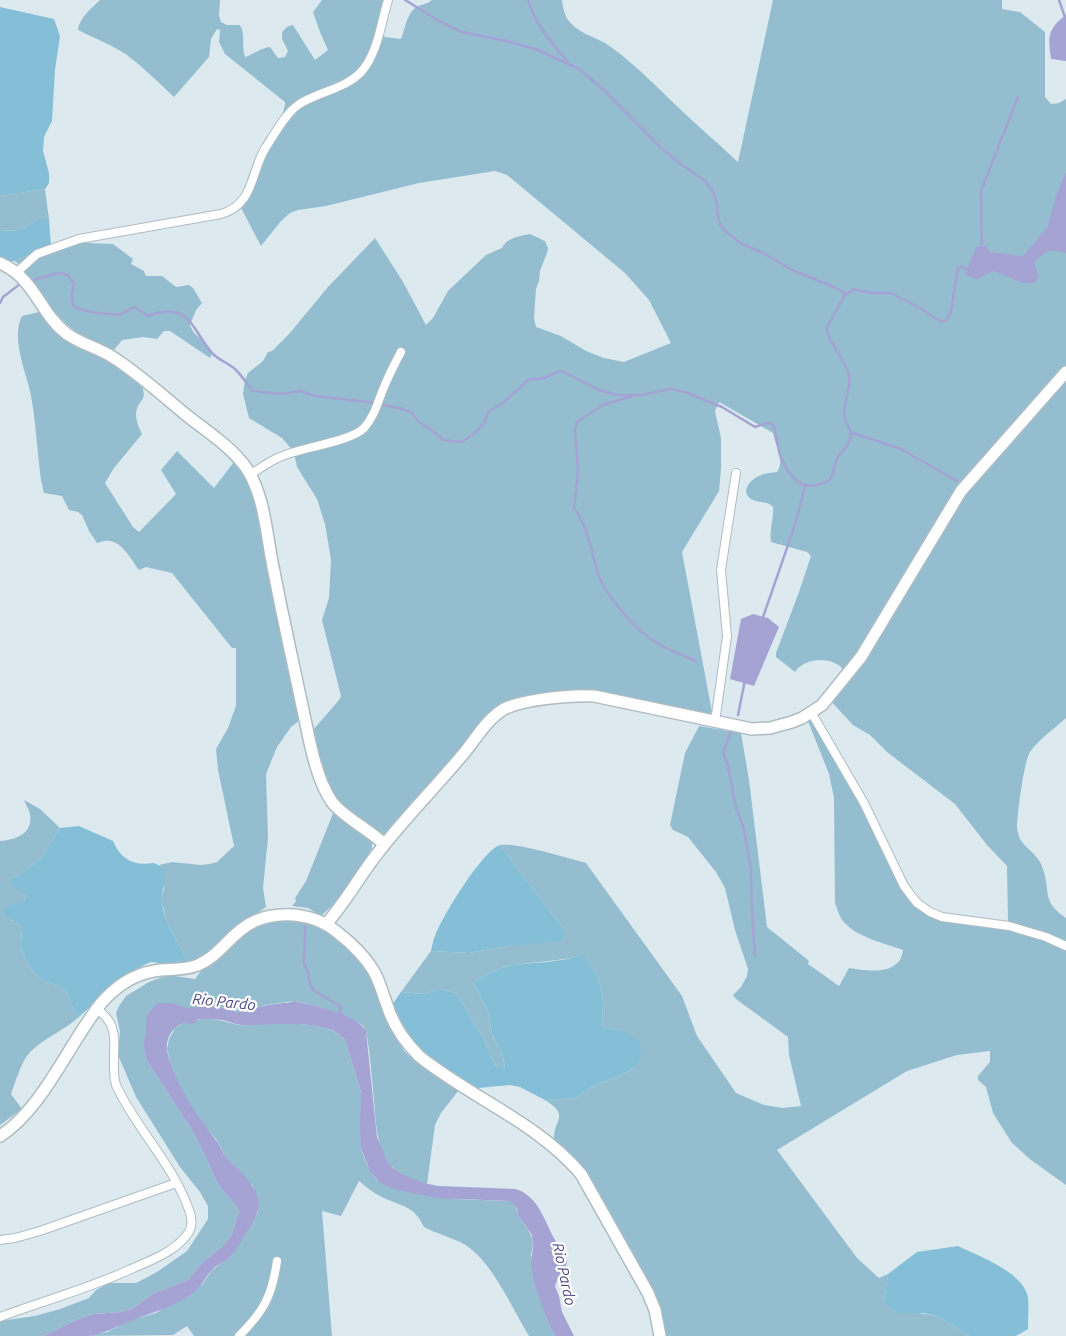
<svg xmlns="http://www.w3.org/2000/svg" width="1066" height="1336" font-family="Ubuntu,sans-serif">
<rect width="100%" height="100%" fill="#dceaf0"/>
<path fill="#94becf" d="M100 0H220L219 15 221 22 227 25H240C246 35 241 46 245 57 254 54 261 48 270 47L278 58 285 57 288 51 282 39V32L287 27 293 25 315 60 328 50 320 32 313 12 322 0H387L380 33 385 37 401 39C405 30 406 16 414 9 419 4 427 5 432 0H562C563 7 564 15 569 21 580 35 598 37 611 47 637 66 659 89 682 111 700 128 720 145 738 162L773 0H1002V9L1020 12 1045 32V97L1051 104 1059 103 1066 99V718C1054 729 1039 739 1030 752 1024 761 1017 815 1017 828 1017 831 1019 836 1020 839 1026 849 1039 855 1043 869 1051 893 1041 901 1066 918V1185L1031 1160 1012 1143 993 1113 986 1087 978 1080V1076L990 1062V1051L957 1055 907 1071 777 1150 857 1258 879 1278 888 1274 884 1302 913 1312 937 1316 969 1336H665L659 1307 652 1292 600 1196 566 1150 554 1139C553 1120 571 1116 545 1100L575 1098 595 1085 617 1077 634 1068 622 1031 603 1027C601 1018 603 1011 603 1003 603 983 594 970 583 955 559 962 533 961 508 966 497 969 486 975 475 981L474 984 488 1012 492 1034 502 1053 505 1067 503 1068H499L495 1064 482 1036 456 993 440 989 424 994 401 992 431 951 469 953 508 946 565 931 500 845C517 842 567 858 586 863L682 996 697 1036 736 1093 764 1105 783 1108 801 1106 789 1055 788 1037 736 999 733 995 741 987 747 976 748 969 735 930 725 888 716 872 688 837 673 830 670 825 685 753 699 726 741 733 749 780 767 927 808 960 809 961 808 964 839 986 849 968C862 970 885 974 896 964 901 961 902 955 903 950 887 944 857 937 846 924 840 919 838 911 835 903L834 798 829 774 808 721 811 718 850 782 902 888 934 915 1008 925 1007 866 987 845 955 804 887 752 870 735 853 725 827 697 846 673C836 656 806 656 795 672L776 657V653L799 592 811 556 807 552 771 542C769 530 774 519 773 507 767 500 759 504 751 499 739 491 752 478 761 475 765 473 772 473 777 472 785 461 776 446 773 433L719 402 715 411 721 438V469L719 491 682 552 712 712 710 714 676 708 579 697 507 709 487 725 382 850 380 834 378 832C368 822 353 816 343 806 324 785 320 757 313 730L339 700 341 696 322 620 329 598 331 560 325 524 317 499 297 467 294 452 282 438 249 418 243 394 245 380 248 373 263 361 268 352 272 351 289 334 328 287 375 238 402 280 426 325 433 318 448 291 486 255 502 248C506 238 520 236 530 234L545 241 548 248 547 253 540 271 539 281 536 289 534 318 536 327 561 336 586 351 604 358 624 362 671 343 649 300 625 273 507 175 495 171 419 183 326 206 298 210 290 213 281 221 261 246 239 204 282 116 285 105V102L225 54 219 42 220 30 217 29 211 39 209 57 174 97C159 83 144 68 127 55 112 45 94 38 78 30 79 18 92 8 100 0Z
M45 189 49 219H38L20 230 0 231V196Z
M78 237 88 243 113 244 133 259 131 264 144 271 146 276H162L176 287 189 285 193 288 202 303 196 310 190 325C194 338 207 339 212 354L210 358 170 331H164L157 339 143 337 122 340 114 350C72 338 55 314 31 281 23 271 26 268 14 261Z
M39 312 45 315 85 346 139 379C151 403 137 398 136 414 136 421 139 428 142 434L114 468 105 483 133 527 139 532 176 494 161 470 177 451 214 488 237 458 252 485 263 535 274 605 300 720 291 727 277 747 266 774 268 838 263 888 266 907 247 921 213 953 188 963 167 922 161 898 164 889 161 867 159 865 172 862 201 865 210 864 217 862 234 846 218 770 216 749 228 728 236 706V648H232L172 573 146 567 139 570C132 561 122 541 109 541 106 540 100 542 97 543L89 531 82 515 78 512 69 510 62 496 44 493 41 480C37 452 36 419 30 391 25 369 11 338 22 316Z
M24 800 40 809 60 828 41 858 31 867 12 878 26 896 24 902 10 920 17 922 22 927C22 933 21 940 21 946 22 956 35 977 44 981 51 984 59 984 65 990 73 999 69 1008 80 1016 65 1030 46 1037 31 1051 21 1061 16 1081 11 1094L22 1109 0 1125V841C15 840 33 834 30 815 30 811 26 805 24 800Z
M334 811 372 840V849L336 902 321 916 308 908 292 906 296 901 295 898 306 881Z
M285 917 321 925 345 945 361 961 376 985 389 1026 404 1051 417 1063 459 1090 441 1113 435 1125 427 1184C414 1181 395 1173 387 1161 376 1143 376 1121 374 1101 372 1079 370 1052 366 1031L362 1025 345 1016 320 1007 295 1001 266 1005 241 1013 221 1007 170 1011C147 1018 140 1040 147 1061 161 1083 176 1104 189 1126 202 1145 209 1168 220 1187 226 1196 235 1202 239 1211L232 1234 223 1246 203 1262 188 1280 154 1293 133 1308 121 1312 94 1314 78 1319 43 1336H0V1321L35 1316 60 1309 89 1298 96 1290 109 1283H136L157 1272 187 1251 208 1219V1206L200 1192 180 1167 136 1097 118 1055 120 1031 116 1013 119 1006 126 996 149 982 168 975 195 979 201 971 222 956 252 926Z
M206 1018C218 1019 229 1023 240 1025 248 1026 256 1024 264 1024 286 1023 330 1021 345 1040L361 1092V1148C365 1161 370 1173 379 1182L456 1199 510 1201C518 1205 516 1211 520 1218 529 1232 536 1236 531 1255L546 1318 555 1336H529C511 1307 493 1262 464 1244 451 1237 437 1234 424 1227 414 1205 402 1207 382 1197 373 1193 366 1187 359 1181L341 1216 322 1211 332 1336H194L187 1326 173 1335 88 1336 107 1332 131 1320 156 1313 202 1285 212 1270 230 1257 253 1223 258 1212 253 1186 225 1156 216 1139 197 1117 180 1088 170 1062 167 1049 169 1039 175 1028 185 1022Z"/>
<path fill="#84bfd7" d="M0 7 54 19 60 36 55 70 52 121 44 137 43 151 49 173V183L45 189 0 196Z
M38 219H49L51 247 14 261H0V231L20 230Z
M79 826 113 841C121 860 134 866 153 863 174 869 160 889 162 901 164 924 179 942 188 963L173 965 151 962 144 965 118 981 80 1016C69 1008 73 999 65 990 59 984 51 984 44 981 35 977 22 956 21 946 21 940 22 933 22 927 17 921 11 921 5 916L4 909 10 905 24 902 26 896 11 884 12 878 31 867 41 858 60 828Z
M500 845 565 931 562 941 508 946 469 953 431 951C432 946 433 940 435 936 442 917 482 851 500 845Z
M583 954C594 970 603 983 603 1003 603 1011 601 1018 603 1027L622 1031 639 1041 642 1054 634 1068 617 1077 595 1085 575 1098 545 1100 520 1087 510 1085 478 1088 471 1086 423 1055 407 1037 392 1005 401 992 424 994 440 989 456 993 482 1036 495 1064 499 1068H503L505 1067 502 1053 492 1034 488 1012 474 984 475 981C486 975 497 969 508 966 533 961 559 964 583 954Z
M958 1246C978 1256 1024 1272 1028 1298 1029 1307 1028 1319 1028 1329L1016 1336H969L937 1316 923 1313H897L884 1302 888 1274 917 1252Z"/>
<path fill="#a4a3d4" d="M1066 15V61L1051 59C1048 37 1047 29 1066 15Z
M1066 172V253C1049 248 1046 251 1034 263L1039 277 1033 284 1020 282 994 271 977 279 965 275 976 247 986 246 990 252 1023 256 1048 226 1056 196Z
M753 614 768 618 779 627 754 686 730 679 741 619Z
M295 1001C314 1006 355 1013 366 1031L377 1137 387 1161 393 1168 402 1174 424 1183 438 1186 515 1189C538 1195 544 1220 555 1240 558 1248 564 1253 567 1261L566 1266 558 1278 555 1286 559 1296 562 1312 574 1336H555L546 1318 534 1281 531 1264 533 1247 532 1235 518 1215 517 1208 510 1201 436 1198 393 1189 379 1182 370 1171 361 1148 360 1127 361 1092 345 1040C327 1017 270 1026 243 1025 236 1025 229 1021 221 1020 199 1016 165 1020 167 1050 168 1057 171 1065 174 1072 185 1100 198 1115 215 1139 220 1145 222 1153 227 1158 237 1169 251 1180 256 1193 263 1209 254 1222 245 1235 240 1243 235 1253 228 1259 223 1263 216 1265 212 1270 205 1277 202 1287 193 1293 174 1307 153 1312 131 1321 117 1326 104 1334 88 1336 74 1336 58 1336 43 1336L78 1319 94 1314 121 1312 133 1308 154 1293 188 1280 203 1262 223 1246 232 1234 239 1211C235 1202 226 1196 220 1187 209 1168 202 1145 189 1126 176 1104 161 1083 147 1061 140 1042 145 1021 166 1012 175 1008 209 1006 220 1007 226 1008 236 1013 242 1012 249 1012 257 1007 264 1006 275 1003 285 1004 295 1001Z"/>
<g fill="none" stroke-linecap="round" stroke-linejoin="round">
<path stroke="#a4a3d4" stroke-width="2.5" d="M405 0 441 22 462 32 506 41 538 50 579 69 605 91 660 147 677 161 705 181 712 190 716 200 719 222 724 230 742 244 763 253 792 270 834 287 846 294
M528 0C535 24 551 42 567 61
M1059 0 1066 20
M982 249 981 191 1018 97
M34 280 58 273 68 275 74 283 72 293 73 305 77 308 90 312 119 315 134 307 148 316C191 300 191 330 213 354 220 361 229 363 236 370 242 376 247 384 253 391L280 394 301 391 315 396 368 402 399 408 411 412 419 422 433 431 443 440 462 442 475 433 484 423 489 411 503 403 528 380 544 378 560 371 564 372 599 390 617 395H641L670 389 685 392 722 407 755 427 767 423 772 424C777 430 775 435 777 442 779 455 785 471 795 479 803 487 814 487 824 483 835 479 832 470 836 461 840 451 850 447 851 435 851 427 844 421 844 413 844 399 853 386 848 372 844 358 826 340 827 327L845 295 854 289 871 293H891L918 307 940 321H946L951 312 958 268 962 267 968 269
M0 303 3 297 20 284
M632 396 603 405 577 422 575 428 578 473 574 508C588 528 591 550 598 573 605 595 635 629 654 641 667 650 682 655 696 661
M850 432 901 449 957 481
M762 620 796 522 805 486
M738 715 745 680
M732 729 723 752 729 770 736 808 744 829 751 869 752 912 755 956
M305 926 304 965C311 973 307 982 313 990L340 1006 341 1008 339 1016"/>
<path stroke="#a4a3d4" stroke-width="14" d="M153 1041V1019L161 1010H171L191 1017"/>
<defs>
<path id="street" d="M16 273 37 254 79 239 221 214C255 204 250 172 266 147 274 135 286 113 298 105 317 92 346 89 362 71 378 52 381 23 388 0
M250 475C263 466 276 457 291 453 308 447 353 440 364 428 375 416 378 401 384 387 389 375 395 363 401 352
M811 712 864 803 904 886 917 903 930 912 942 917 1009 926 1046 937 1066 946
M715 722 727 636 721 570 736 473
M0 1240 15 1238 40 1231 176 1183
M0 1317C43 1301 87 1289 129 1270 149 1261 176 1252 189 1232 192 1226 192 1219 190 1213 175 1166 136 1129 116 1085 110 1066 119 1039 110 1023 107 1017 101 1013 97 1008
M239 1336C264 1311 272 1296 277 1261"/>
<path id="secondary" d="M0 263C36 279 39 313 67 334 81 344 99 348 114 358 139 374 162 395 185 414 206 431 232 447 247 469 263 494 266 528 271 556 280 605 291 653 301 701 308 731 314 776 332 802 343 817 370 830 384 844
M326 924C345 903 359 877 377 854 402 821 432 791 459 759 474 743 484 721 504 709 524 699 571 695 594 696L752 729 770 728 792 722 802 718 822 705 861 657 961 491 1066 372
M0 1136C35 1114 60 1064 83 1029 90 1019 96 1008 105 999 120 983 139 972 161 970 174 969 186 970 198 965 217 957 226 941 242 929 269 908 311 911 337 932 351 943 364 955 373 970 380 981 382 993 387 1005 393 1025 405 1042 419 1056 471 1098 537 1122 581 1174L648 1293 655 1310 660 1336"/>
</defs>
<use href="#street" stroke="#aebcc2" stroke-width="10"/>
<use href="#secondary" stroke="#aebcc2" stroke-width="14"/>
<use href="#street" stroke="#fff" stroke-width="8"/>
<use href="#secondary" stroke="#fff" stroke-width="11"/>
</g>
<g text-anchor="middle" stroke-width="4.5" stroke-linejoin="round" paint-order="stroke">
<g font-size="15" font-style="italic" fill="#4b4684" stroke="#fff">
<text transform="translate(224 1002) rotate(6)" y="5">Rio Pardo</text>
<text transform="translate(564 1274) rotate(78)" y="5">Rio Pardo</text>
</g>
</g>
</svg>
